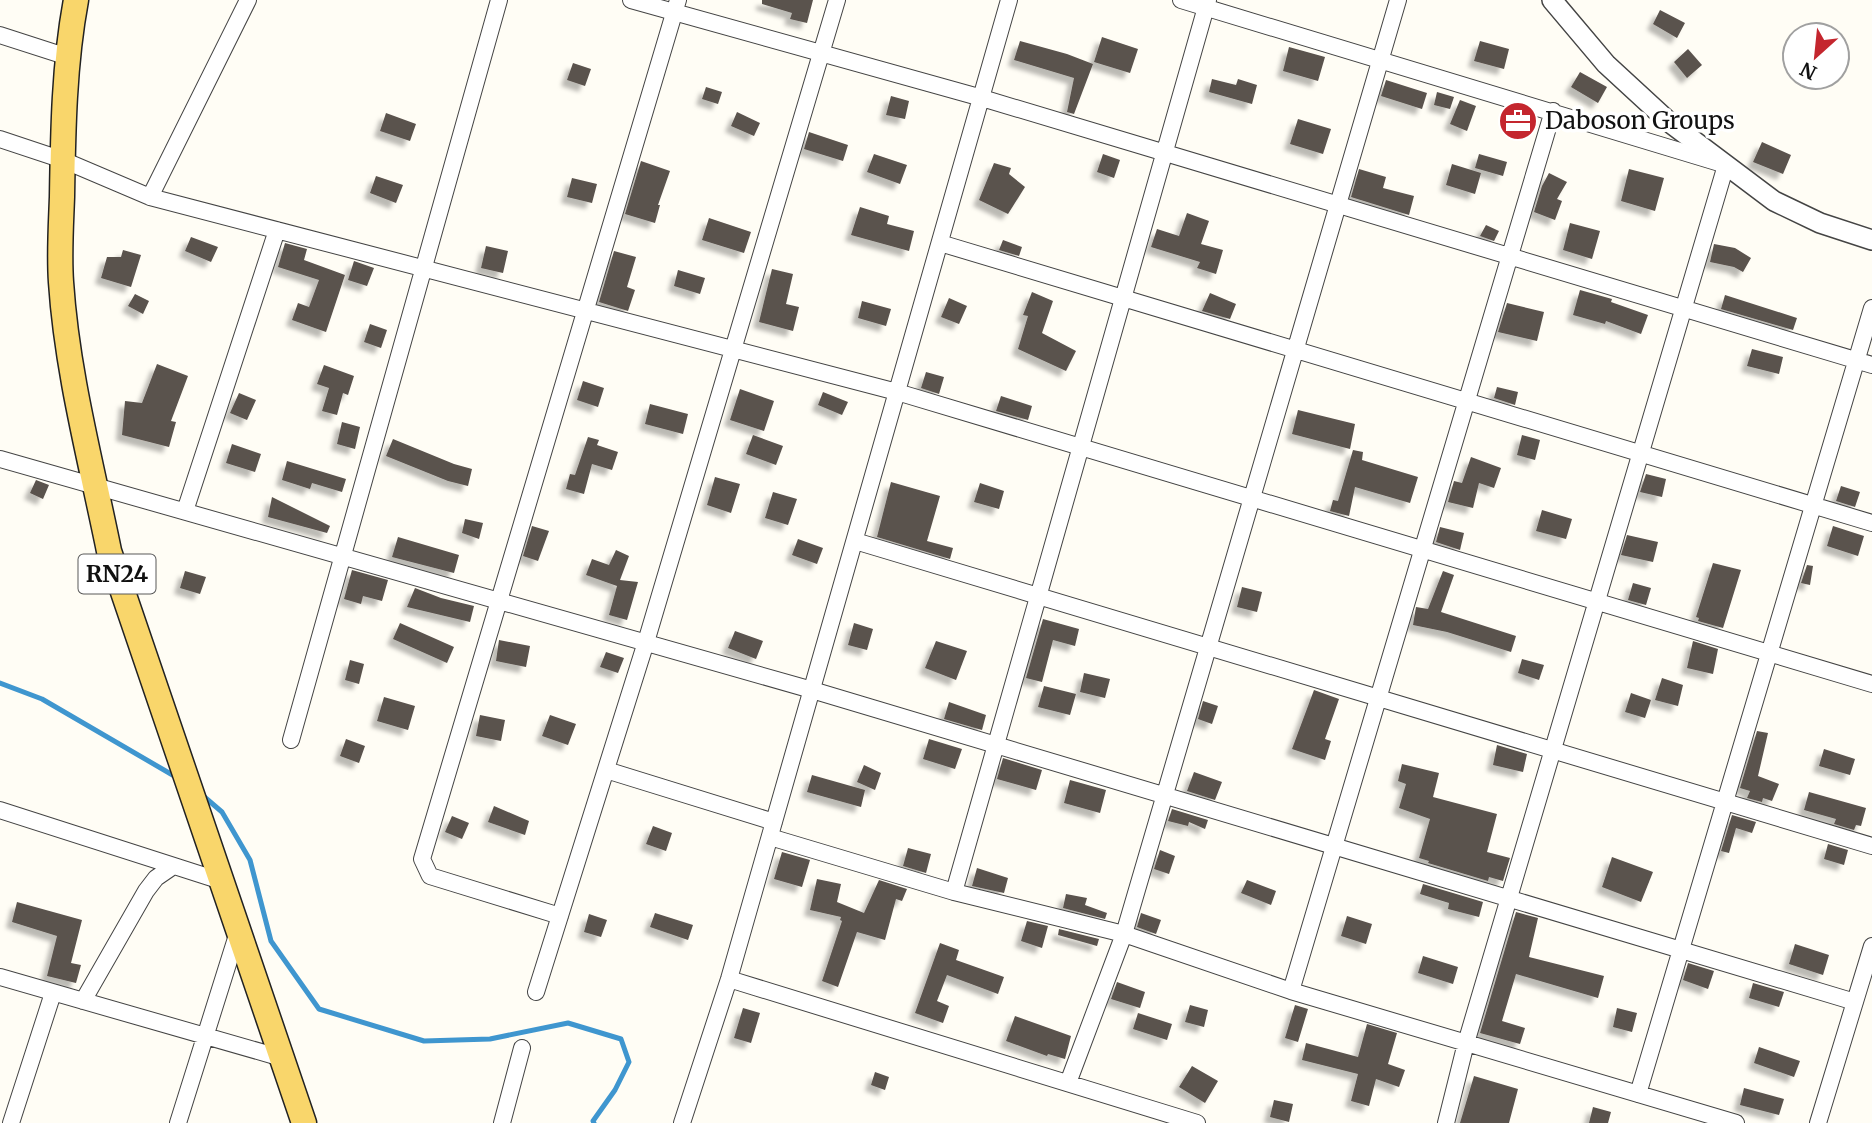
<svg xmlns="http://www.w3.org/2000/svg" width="1872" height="1123" font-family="Merriweather,serif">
<defs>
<filter id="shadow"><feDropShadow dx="-6" dy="6" stdDeviation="2" flood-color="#0004"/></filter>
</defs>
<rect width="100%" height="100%" fill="#fffdf5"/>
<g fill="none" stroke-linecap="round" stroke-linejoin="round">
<path stroke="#3f96cf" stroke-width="5" d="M0 683 42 699 176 777
M201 794 222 812 250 860 271 941 319 1009 424 1041 490 1039 568 1023 621 1039 629 1062 615 1090 593 1121 594 1123"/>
</g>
<path fill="#5a524d" filter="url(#shadow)" d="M762 0H813L807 23 790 19 792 13 762 4Z
M1660 10 1685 23 1677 38 1653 24Z
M1102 37 1138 49 1130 73 1094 62Z
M1020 41 1067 54 1093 64 1074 114 1067 112 1074 78 1014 60Z
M1480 41 1509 49 1504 69 1474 61Z
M1289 47 1325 57 1318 81 1283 71Z
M1688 49 1702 65 1687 78 1674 62Z
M573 63 591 69 585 86 567 80Z
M1580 72 1607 87 1598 103 1571 87Z
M1212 79 1236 85 1238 79 1257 85 1252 104 1209 92Z
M1386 80 1427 93 1422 109 1381 96Z
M706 87 722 92 718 104 702 99Z
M1437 92 1454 97 1450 109 1434 105Z
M891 96 909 101 905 119 886 115Z
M1460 100 1476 106 1467 131 1450 124Z
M737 112 760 123 754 136 731 126Z
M386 113 416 124 410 141 380 131Z
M1298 119 1331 129 1323 154 1290 144Z
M809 132 848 145 843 161 804 149Z
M1762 142 1791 155 1783 174 1753 162Z
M874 154 907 165 900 184 867 172Z
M1103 154 1120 160 1114 178 1097 172Z
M1479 154 1507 162 1503 176 1475 168Z
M641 161 670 171 658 205H660L655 223 625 214Z
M994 163 1011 168 1009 174 1025 187 1008 214 979 200Z
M1452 164 1481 173 1475 194 1446 185Z
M1359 169 1386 177 1383 188 1414 196 1409 215 1351 197Z
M1629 169 1664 178 1655 211 1621 201Z
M1549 173 1567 182 1557 199 1562 201 1555 220 1534 212 1542 186Z
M376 176 403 185 396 203 370 193Z
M572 178 597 184 592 203 567 197Z
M860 207 889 216 887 224 914 231 909 251 851 235Z
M1187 213 1209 221 1201 244 1223 250 1216 274 1197 268 1200 262 1151 247 1157 229 1179 236Z
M709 218 751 232 744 253 702 240Z
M1570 223 1600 231 1592 259 1563 250Z
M1486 225 1499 231 1494 241 1480 236Z
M191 237 218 247 211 262 185 251Z
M1003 240 1022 247 1019 256 999 250Z
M285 243 307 249 304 260 345 275 326 332 292 320 298 303 309 307 319 280 278 267Z
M1714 244 1735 248 1751 258 1743 272 1734 267 1710 262Z
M486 246 508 251 503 273 481 268Z
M123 250 141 255 131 287 101 278 107 257H121Z
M614 251 636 257 627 287 635 290 628 311 599 302Z
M354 261 374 268 367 286 348 280Z
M772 269 793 274 786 304 799 307 793 331 759 322Z
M678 270 705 278 700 294 674 286Z
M1580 290 1612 299 1611 302 1648 315 1641 334 1606 321 1605 324 1573 315Z
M1032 292 1053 301 1042 333 1076 351 1066 371 1018 349 1028 316 1023 315Z
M1210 293 1236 304 1230 319 1202 311Z
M135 294 149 301 143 314 128 306Z
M1725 295 1797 318 1793 330 1721 309Z
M949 298 967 306 959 324 941 317Z
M862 301 891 309 886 326 858 318Z
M1507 303 1544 312 1537 341 1498 332Z
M370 324 387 330 381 348 364 342Z
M1752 349 1783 357 1779 374 1747 366Z
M157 364 188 376 171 421 176 422 169 447 122 435 125 401 142 403Z
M324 365 354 376 348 395 343 393 337 415 322 411 329 388 317 384Z
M926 372 944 377 939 394 921 388Z
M583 381 604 388 598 407 577 400Z
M1497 387 1518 392 1515 405 1494 398Z
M740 389 774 401 764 431 730 420Z
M823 392 848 402 842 415 818 405Z
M239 393 256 400 247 420 230 413Z
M1001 396 1032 406 1028 420 996 411Z
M650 404 688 414 683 434 645 424Z
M1298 410 1355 424 1350 449 1292 434Z
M342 422 360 427 355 449 337 444Z
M753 435 783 446 776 465 746 454Z
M1522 435 1540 440 1535 460 1517 455Z
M588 437 599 440 597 445 618 452 612 470 592 464 584 494 566 489 570 474 575 475Z
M393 439 454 464 472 469 468 486 448 481 386 456Z
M232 444 261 454 255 472 226 463Z
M1353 450 1363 452 1362 460 1418 477 1410 503 1355 487 1349 516 1330 511 1333 500 1338 501Z
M1471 457 1501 468 1494 488 1479 483 1473 508 1448 502 1454 481 1462 483Z
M287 461 346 479 342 492 312 483 310 489 282 480Z
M1646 474 1666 479 1662 497 1640 492Z
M715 477 740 484 731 513 707 505Z
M36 480 49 485 43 499 30 493Z
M891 482 940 496 927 541 953 548 950 559 877 537Z
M980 483 1004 491 999 509 974 502Z
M1841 486 1860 492 1855 507 1836 501Z
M773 492 797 499 788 525 765 518Z
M272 497 330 526 327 533 268 517Z
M1542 510 1572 519 1566 539 1536 531Z
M465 519 483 523 479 539 462 533Z
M532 526 549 531 538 561 523 556Z
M1833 526 1864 536 1858 556 1827 546Z
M1440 527 1464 533 1460 550 1436 542Z
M1627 535 1658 542 1653 562 1621 555Z
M398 537 459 555 454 573 392 557Z
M798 539 823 548 817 564 792 555Z
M616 550 629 556 620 580 638 582 627 620 609 615 617 586 586 575 592 559 609 565Z
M1713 563 1741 570 1723 628 1698 621 1699 618 1696 617Z
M1807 565 1813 566 1810 585 1801 583Z
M352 570 388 580 382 601 363 596 361 604 344 599Z
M185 571 206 577 200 594 180 588Z
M1443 571 1454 575 1441 612 1516 636 1511 652 1447 632 1413 625 1416 607 1428 609Z
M1633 583 1651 588 1646 605 1628 600Z
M1242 587 1262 592 1257 612 1237 607Z
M415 588 441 598 474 606 470 622 407 607Z
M1043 619 1079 629 1075 646 1053 640 1042 682 1026 678Z
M400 623 454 647 447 663 393 639Z
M854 623 873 629 867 650 848 645Z
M735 631 763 641 756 659 728 648Z
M499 640 530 646 526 667 496 661Z
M936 641 967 651 956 680 925 668Z
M1693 641 1718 649 1713 674 1687 668Z
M606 652 624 658 618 673 600 667Z
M1522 659 1544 665 1539 680 1518 673Z
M350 660 364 664 359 684 345 680Z
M1084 673 1110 679 1105 698 1080 692Z
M1662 678 1683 685 1678 706 1655 700Z
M1044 686 1076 694 1070 715 1038 707Z
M1314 690 1339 699 1325 739 1331 741 1325 760 1292 749Z
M1631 693 1651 700 1645 718 1625 712Z
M384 697 415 706 408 730 377 721Z
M1203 701 1218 706 1212 724 1198 719Z
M949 702 986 715 982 730 944 719Z
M480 715 505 720 501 741 476 736Z
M550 715 576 724 568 745 542 736Z
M1757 731 1768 733 1758 776 1779 784 1772 801 1763 798 1762 802 1747 798 1750 791 1740 788Z
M346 739 365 746 359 763 340 756Z
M929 739 962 749 955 769 923 759Z
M1497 745 1527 754 1523 772 1493 765Z
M1824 749 1855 759 1850 775 1819 766Z
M1003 758 1042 770 1036 790 997 779Z
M1402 764 1439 773 1433 797 1497 814 1487 852 1510 858 1503 881 1489 877 1488 881 1428 863 1429 861 1419 858 1430 819 1399 808 1406 784 1398 781Z
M864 765 881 773 875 790 857 782Z
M1194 772 1222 782 1215 800 1187 791Z
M812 775 865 790 861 807 807 792Z
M1070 780 1106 790 1100 813 1064 803Z
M1809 792 1866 808 1861 826 1856 825 1854 830 1834 824 1836 819 1804 810Z
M494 806 529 821 525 835 488 822Z
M1172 809 1208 820 1205 829 1189 822 1188 826 1168 821Z
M1732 815 1756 822 1752 833 1736 828 1729 853 1721 851Z
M452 816 469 823 462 839 445 832Z
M653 826 672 833 666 851 646 844Z
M1828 844 1848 850 1844 865 1824 859Z
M908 848 931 854 926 873 903 866Z
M1160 850 1175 856 1169 874 1154 869Z
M782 852 810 860 802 887 774 879Z
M1612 857 1653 872 1641 902 1602 887Z
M977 868 1008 878 1004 893 972 886Z
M817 879 841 884 837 902 864 913 879 880 907 889 902 901 896 899 885 940 857 932 838 987 822 981 842 921 840 920 841 917 810 910Z
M1247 880 1276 891 1271 905 1241 893Z
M1423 884 1483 902 1479 917 1448 909 1449 903 1420 894Z
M1066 894 1087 898 1085 905 1107 913 1105 919 1063 908Z
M17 902 82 920 71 963 81 965 76 983 47 976 57 936 12 922Z
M1516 912 1538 918 1529 957 1604 976 1598 998 1516 974 1502 1021 1525 1028 1520 1044 1480 1033Z
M655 913 693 925 688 940 650 927Z
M1141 913 1161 920 1156 934 1137 927Z
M589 914 607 920 601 937 584 932Z
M1347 916 1372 924 1366 944 1341 936Z
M1027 921 1048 926 1042 948 1021 941Z
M1059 929 1099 939 1097 946 1058 935Z
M940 943 959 950 956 960 1004 977 998 994 947 975 937 1001 949 1006 943 1023 915 1013Z
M1795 944 1829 955 1823 975 1789 964Z
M1423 956 1458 967 1453 984 1418 973Z
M1688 963 1714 971 1708 989 1683 980Z
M1117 982 1145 992 1140 1008 1111 999Z
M1753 983 1784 992 1779 1007 1749 998Z
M1190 1005 1208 1010 1204 1027 1185 1022Z
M1295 1005 1308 1009 1298 1042 1285 1038Z
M743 1008 760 1013 751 1043 734 1038Z
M1617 1008 1637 1013 1632 1032 1613 1027Z
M1138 1013 1172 1024 1167 1040 1133 1029Z
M1015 1016 1071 1036 1065 1059 1048 1054 1047 1056 1006 1041Z
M1367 1024 1397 1033 1388 1064 1405 1070 1399 1087 1376 1079 1369 1106 1351 1101 1358 1074 1302 1060 1306 1043 1358 1057Z
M1759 1047 1800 1061 1794 1077 1754 1063Z
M1192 1066 1218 1081 1205 1103 1179 1087Z
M875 1072 889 1077 885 1090 871 1085Z
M1474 1076 1518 1089 1509 1123H1460Z
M1744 1088 1784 1099 1779 1115 1740 1105Z
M1274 1100 1293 1104 1289 1122 1270 1117Z
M1593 1107 1611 1112 1608 1123H1589Z"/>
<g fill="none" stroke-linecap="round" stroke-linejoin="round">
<defs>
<path id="minor" d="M631 0 982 98 1872 365
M1181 0 1726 165 1466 1043 1446 1123
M0 35 68 57
M0 139 63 160 150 197 897 392 1872 684
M150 197 248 0
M940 243 1872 523
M0 459 812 690 1855 1002
M185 511 277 230
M855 541 1872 846
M291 740 499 0
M606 770 774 822
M0 810 221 881
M770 837 954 892 1124 934 1291 991 1736 1123
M954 892 1208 0
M560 916 430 876 422 859 678 0
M0 977 282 1058
M729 979 1197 1123
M1291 991 1553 111
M536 992 646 642 837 0
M83 1001 146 891 156 878 172 867
M1068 1083 1124 934 1398 0
M1638 1094 1872 308
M11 1123 53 993
M178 1123 238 932
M502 1123 522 1048
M682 1123 729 979 1009 0
M1818 1123 1872 946"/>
<path id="tertiary" d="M1552 0 1606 64 1669 122 1774 201 1820 223 1872 240"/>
<path id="primary" d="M76 0C64 64 63 132 62 197 61 225 59 254 61 282 67 373 91 462 109 551L304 1123"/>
</defs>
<use href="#minor" stroke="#444" stroke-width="18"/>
<use href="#tertiary" stroke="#444" stroke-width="22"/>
<use href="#primary" stroke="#222" stroke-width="27"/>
<use href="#minor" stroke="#fff" stroke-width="16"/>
<use href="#tertiary" stroke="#fff" stroke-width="19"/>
<use href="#primary" stroke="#f9d66b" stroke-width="24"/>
</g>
<defs>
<symbol id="office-disc" viewBox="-11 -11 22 22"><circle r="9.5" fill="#c4262e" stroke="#fff"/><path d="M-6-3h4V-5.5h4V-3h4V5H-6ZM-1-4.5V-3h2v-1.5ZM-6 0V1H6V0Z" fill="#fff"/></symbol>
</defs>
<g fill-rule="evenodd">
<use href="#office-disc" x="1496" y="99" width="44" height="44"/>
</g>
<g text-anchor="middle" stroke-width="7" stroke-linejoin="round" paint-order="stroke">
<rect fill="#fff" stroke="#585858" stroke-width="2" x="78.5" y="554.5" width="77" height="39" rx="5"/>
<g font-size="23" font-weight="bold" fill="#111">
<text x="117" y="582">RN24</text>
</g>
<g font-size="24" fill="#111" stroke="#fff" text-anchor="start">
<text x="1545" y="129">Daboson Groups</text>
</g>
</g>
<g transform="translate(1816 56) rotate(207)"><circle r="33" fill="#ffffff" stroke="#a0a0a0" stroke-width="2"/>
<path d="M0-5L12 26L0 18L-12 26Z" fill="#c4262e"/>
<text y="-10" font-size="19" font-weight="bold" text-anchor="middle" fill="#111111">N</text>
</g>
</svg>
